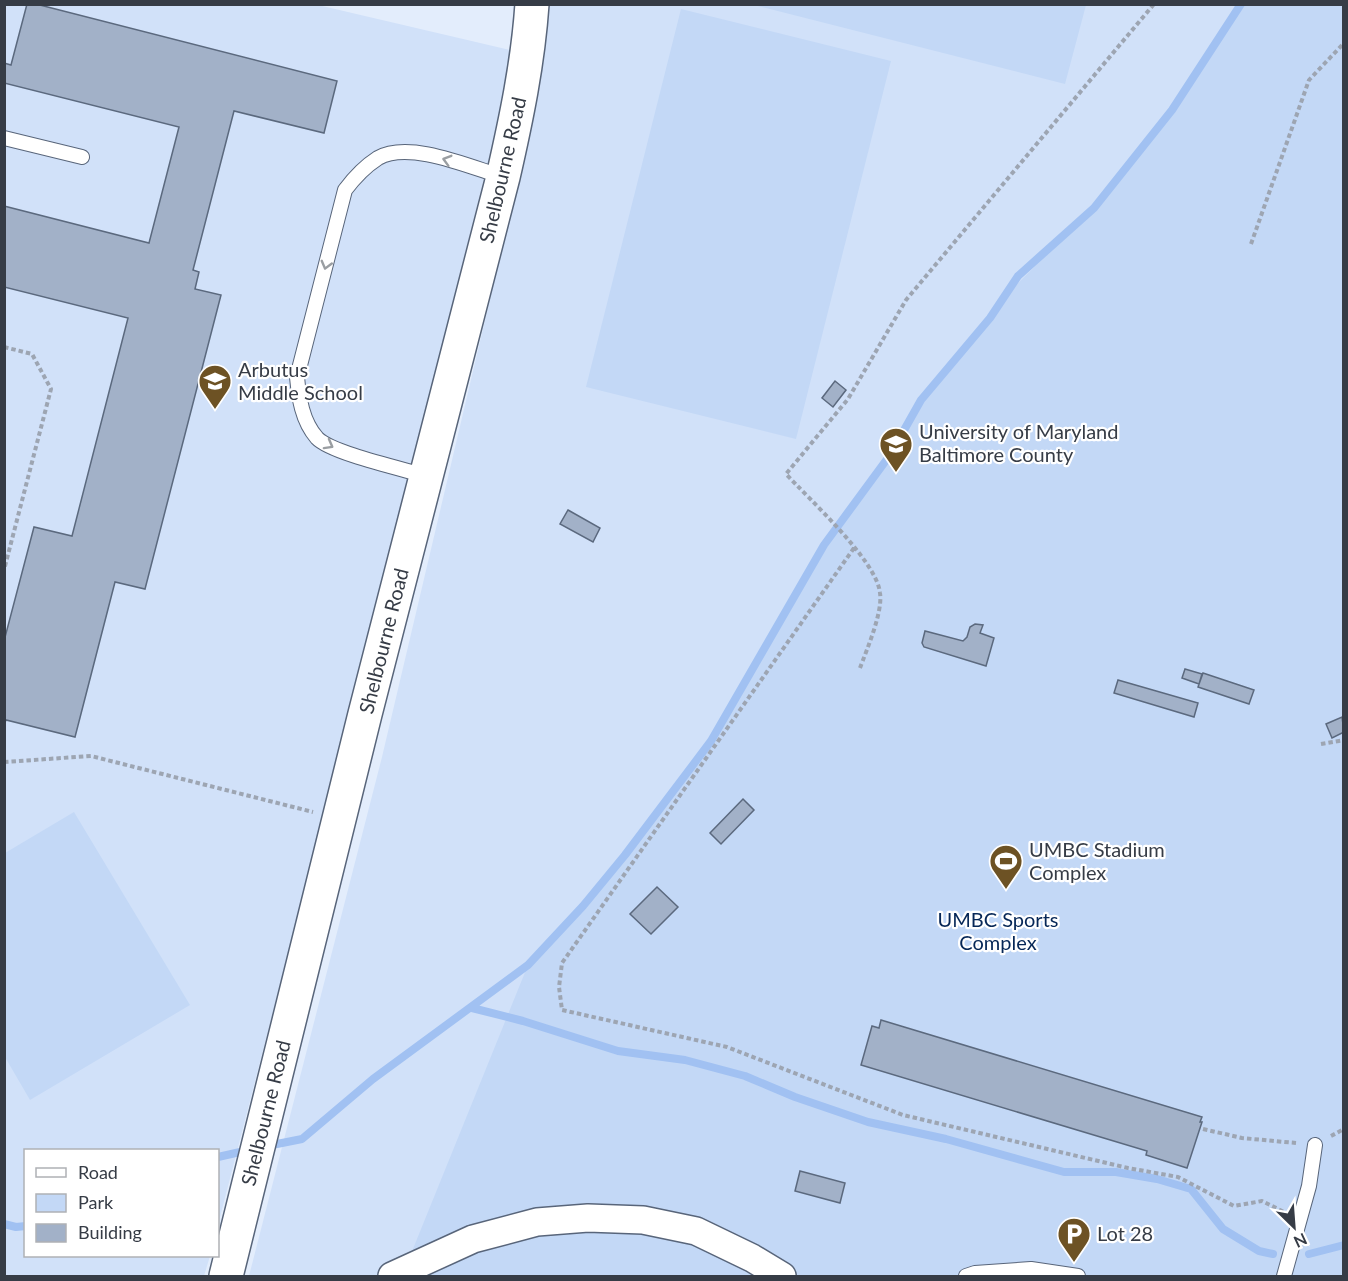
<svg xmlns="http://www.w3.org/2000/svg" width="1348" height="1281" font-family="Lato,sans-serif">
<rect width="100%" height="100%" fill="#e3edfc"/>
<path fill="#d1e1f9" d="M5 5H318L514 51 502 106 350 713 218 1225V1150H26V1256H210L204 1276H5Z
M548 5H1343V1276H249L382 757 532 121 546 43Z"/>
<path fill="#c3d8f6" d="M754 5H1086L1065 84Z
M1241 5H1343V1276H402L528 965 625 855 711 741 788 608 921 400 1004 297 1094 208 1161 123Z
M681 9 891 61 796 439 586 387Z
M74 812 190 1005 30 1100 5 1057V853Z"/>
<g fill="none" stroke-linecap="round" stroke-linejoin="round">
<path stroke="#a1c1f2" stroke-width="8" d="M472 1008 523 1021 618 1051 685 1060 745 1076 795 1097 868 1122 946 1139 1064 1172H1116L1157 1179 1191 1189 1223 1229 1259 1251 1273 1254
M267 1146 302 1139 373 1079 528 965 583 906 625 855 711 741 824 545 890 455 921 400 990 318 1018 276 1094 208 1172 110 1241 4
M218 1157 249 1150
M4 1224 16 1227 26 1226
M1309 1254 1344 1245"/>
</g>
<path fill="#a2b1c8" stroke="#5b697e" stroke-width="1.5" d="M27 4H36L337 81 324 133 234 111 193 270 199 272 195 289 221 295 145 589 115 582 75 737 6 720 4 725V641L34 527 72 536 128 318 4 287V206L149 243 179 127 4 83V63L11 65Z
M835 381 846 390 833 407 822 398Z
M568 510 600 528 593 542 560 524Z
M975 624 983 625 980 633 994 638 986 666 924 647 922 643 925 631 963 641 967 637 970 627Z
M1185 669 1202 674 1199 684 1182 678Z
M1203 673 1254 690 1249 704 1198 687Z
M1118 680 1198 703 1194 717 1114 693Z
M1342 717 1344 732 1332 738 1326 724Z
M743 799 754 810 721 844 710 833Z
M657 887 678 907 651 934 630 914Z
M881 1020 1202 1117 1200 1122H1202L1187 1168 1146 1155 1147 1151 861 1065 872 1026 879 1028Z
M800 1171 845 1183 840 1203 795 1191Z"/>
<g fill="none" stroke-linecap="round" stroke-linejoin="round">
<defs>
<path id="lane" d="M4 138 82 157
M426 476C403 469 331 453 317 438 302 421 299 398 297 377L345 190C354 178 364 167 378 158 409 140 470 167 503 177
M966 1276 975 1273 1031 1269 1078 1276
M1284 1276 1309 1186 1315 1145"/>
<path id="street" d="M392 1276 473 1239 537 1222 588 1218 643 1220 696 1231 752 1258 782 1276"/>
<path id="secondary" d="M226 1276 365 714 503 177C516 120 528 63 532 4"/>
</defs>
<use href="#lane" stroke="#58657a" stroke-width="16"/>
<use href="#street" stroke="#58657a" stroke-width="30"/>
<use href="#secondary" stroke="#58657a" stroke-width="36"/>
<path stroke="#9da5b2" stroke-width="4" stroke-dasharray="4.5 3" stroke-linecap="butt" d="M1251 244 1309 80 1344 43
M4 347 32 354 51 389 4 570
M854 548 562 963 559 987 562 1010 727 1047 903 1115 1128 1168 1178 1177 1234 1206 1262 1201 1284 1212
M860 668C867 649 883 612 880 593 877 561 809 499 786 474L848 399 906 300 1154 4
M1321 744 1344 740
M4 762 91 756 313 812
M1203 1129 1242 1138 1296 1143
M1331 1136 1344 1129"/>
<use href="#lane" stroke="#fff" stroke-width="14"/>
<use href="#street" stroke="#fff" stroke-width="27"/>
<use href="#secondary" stroke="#fff" stroke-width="33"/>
</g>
<defs><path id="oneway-chevron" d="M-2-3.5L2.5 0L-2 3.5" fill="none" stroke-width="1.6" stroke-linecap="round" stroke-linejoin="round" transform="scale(1.5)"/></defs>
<g stroke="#9a9ea2">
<use href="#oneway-chevron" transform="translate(447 160) rotate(-164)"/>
<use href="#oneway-chevron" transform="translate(326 265) rotate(105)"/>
<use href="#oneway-chevron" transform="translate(329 445) rotate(29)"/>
</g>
<defs>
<symbol id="school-pin" viewBox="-11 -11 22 30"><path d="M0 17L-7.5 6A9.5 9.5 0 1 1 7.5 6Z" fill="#6d5224" stroke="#fff"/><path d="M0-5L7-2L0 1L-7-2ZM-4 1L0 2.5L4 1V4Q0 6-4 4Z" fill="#fff"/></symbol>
<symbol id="university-pin" viewBox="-11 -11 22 30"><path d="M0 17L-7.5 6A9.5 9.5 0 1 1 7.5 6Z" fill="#6d5224" stroke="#fff"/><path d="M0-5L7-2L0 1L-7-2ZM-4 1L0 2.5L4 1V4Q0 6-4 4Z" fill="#fff"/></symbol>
<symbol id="stadium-pin" viewBox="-11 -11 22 30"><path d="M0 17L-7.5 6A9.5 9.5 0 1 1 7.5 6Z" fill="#6d5224" stroke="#fff"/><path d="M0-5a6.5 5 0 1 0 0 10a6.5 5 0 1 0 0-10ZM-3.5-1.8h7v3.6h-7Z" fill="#fff"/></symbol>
<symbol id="parking-pin" viewBox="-11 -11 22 30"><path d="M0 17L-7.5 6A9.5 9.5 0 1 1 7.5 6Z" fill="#6d5224" stroke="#fff"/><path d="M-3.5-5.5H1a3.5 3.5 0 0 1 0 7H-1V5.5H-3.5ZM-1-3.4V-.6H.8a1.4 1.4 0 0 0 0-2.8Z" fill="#fff"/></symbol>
</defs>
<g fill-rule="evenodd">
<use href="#school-pin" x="196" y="362" width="38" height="52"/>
<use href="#university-pin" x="877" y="425" width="38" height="52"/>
<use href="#stadium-pin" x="987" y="842" width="38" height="52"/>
<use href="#parking-pin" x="1055" y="1215" width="38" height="52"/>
</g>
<g text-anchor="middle" stroke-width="4.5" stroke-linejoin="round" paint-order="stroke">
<g font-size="20" fill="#363c46" stroke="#fff">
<text transform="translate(503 170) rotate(-77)" y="7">Shelbourne Road</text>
<text transform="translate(384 641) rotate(-76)" y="7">Shelbourne Road</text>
<text transform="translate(266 1113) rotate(-76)" y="7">Shelbourne Road</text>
</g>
<g font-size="20" fill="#363c46" stroke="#fff" text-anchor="start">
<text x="238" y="377">Arbutus<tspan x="238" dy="23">Middle School</tspan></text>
<text x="919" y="439">University of Maryland<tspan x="919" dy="23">Baltimore County</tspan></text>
<text x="1029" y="857">UMBC Stadium<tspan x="1029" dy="23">Complex</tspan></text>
<text x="1097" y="1241">Lot 28</text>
</g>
<g font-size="20" fill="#062757" stroke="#fff">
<text x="998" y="927">UMBC Sports<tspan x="998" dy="23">Complex</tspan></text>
</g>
</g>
<rect width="1348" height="1281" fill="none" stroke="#363c46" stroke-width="12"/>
<rect x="24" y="1149" width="195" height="108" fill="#ffffff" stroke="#afb1b5" stroke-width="1.5"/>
<rect x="36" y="1168" width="30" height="9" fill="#ffffff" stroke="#afb1b5" stroke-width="1.5"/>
<text x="78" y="1179" font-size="18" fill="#363c46">Road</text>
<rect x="36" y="1194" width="30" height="18" fill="#c3d8f6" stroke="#afb1b5" stroke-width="1.5"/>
<text x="78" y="1209" font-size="18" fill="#363c46">Park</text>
<rect x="36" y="1224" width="30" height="18" fill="#a2b1c8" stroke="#afb1b5" stroke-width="1.5"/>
<text x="78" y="1239" font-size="18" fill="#363c46">Building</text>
<g transform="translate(1294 1227) rotate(155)" stroke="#ffffff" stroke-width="4.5" paint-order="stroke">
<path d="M0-4.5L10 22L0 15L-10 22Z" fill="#363c46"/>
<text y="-9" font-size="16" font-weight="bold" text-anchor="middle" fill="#363c46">N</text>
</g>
</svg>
